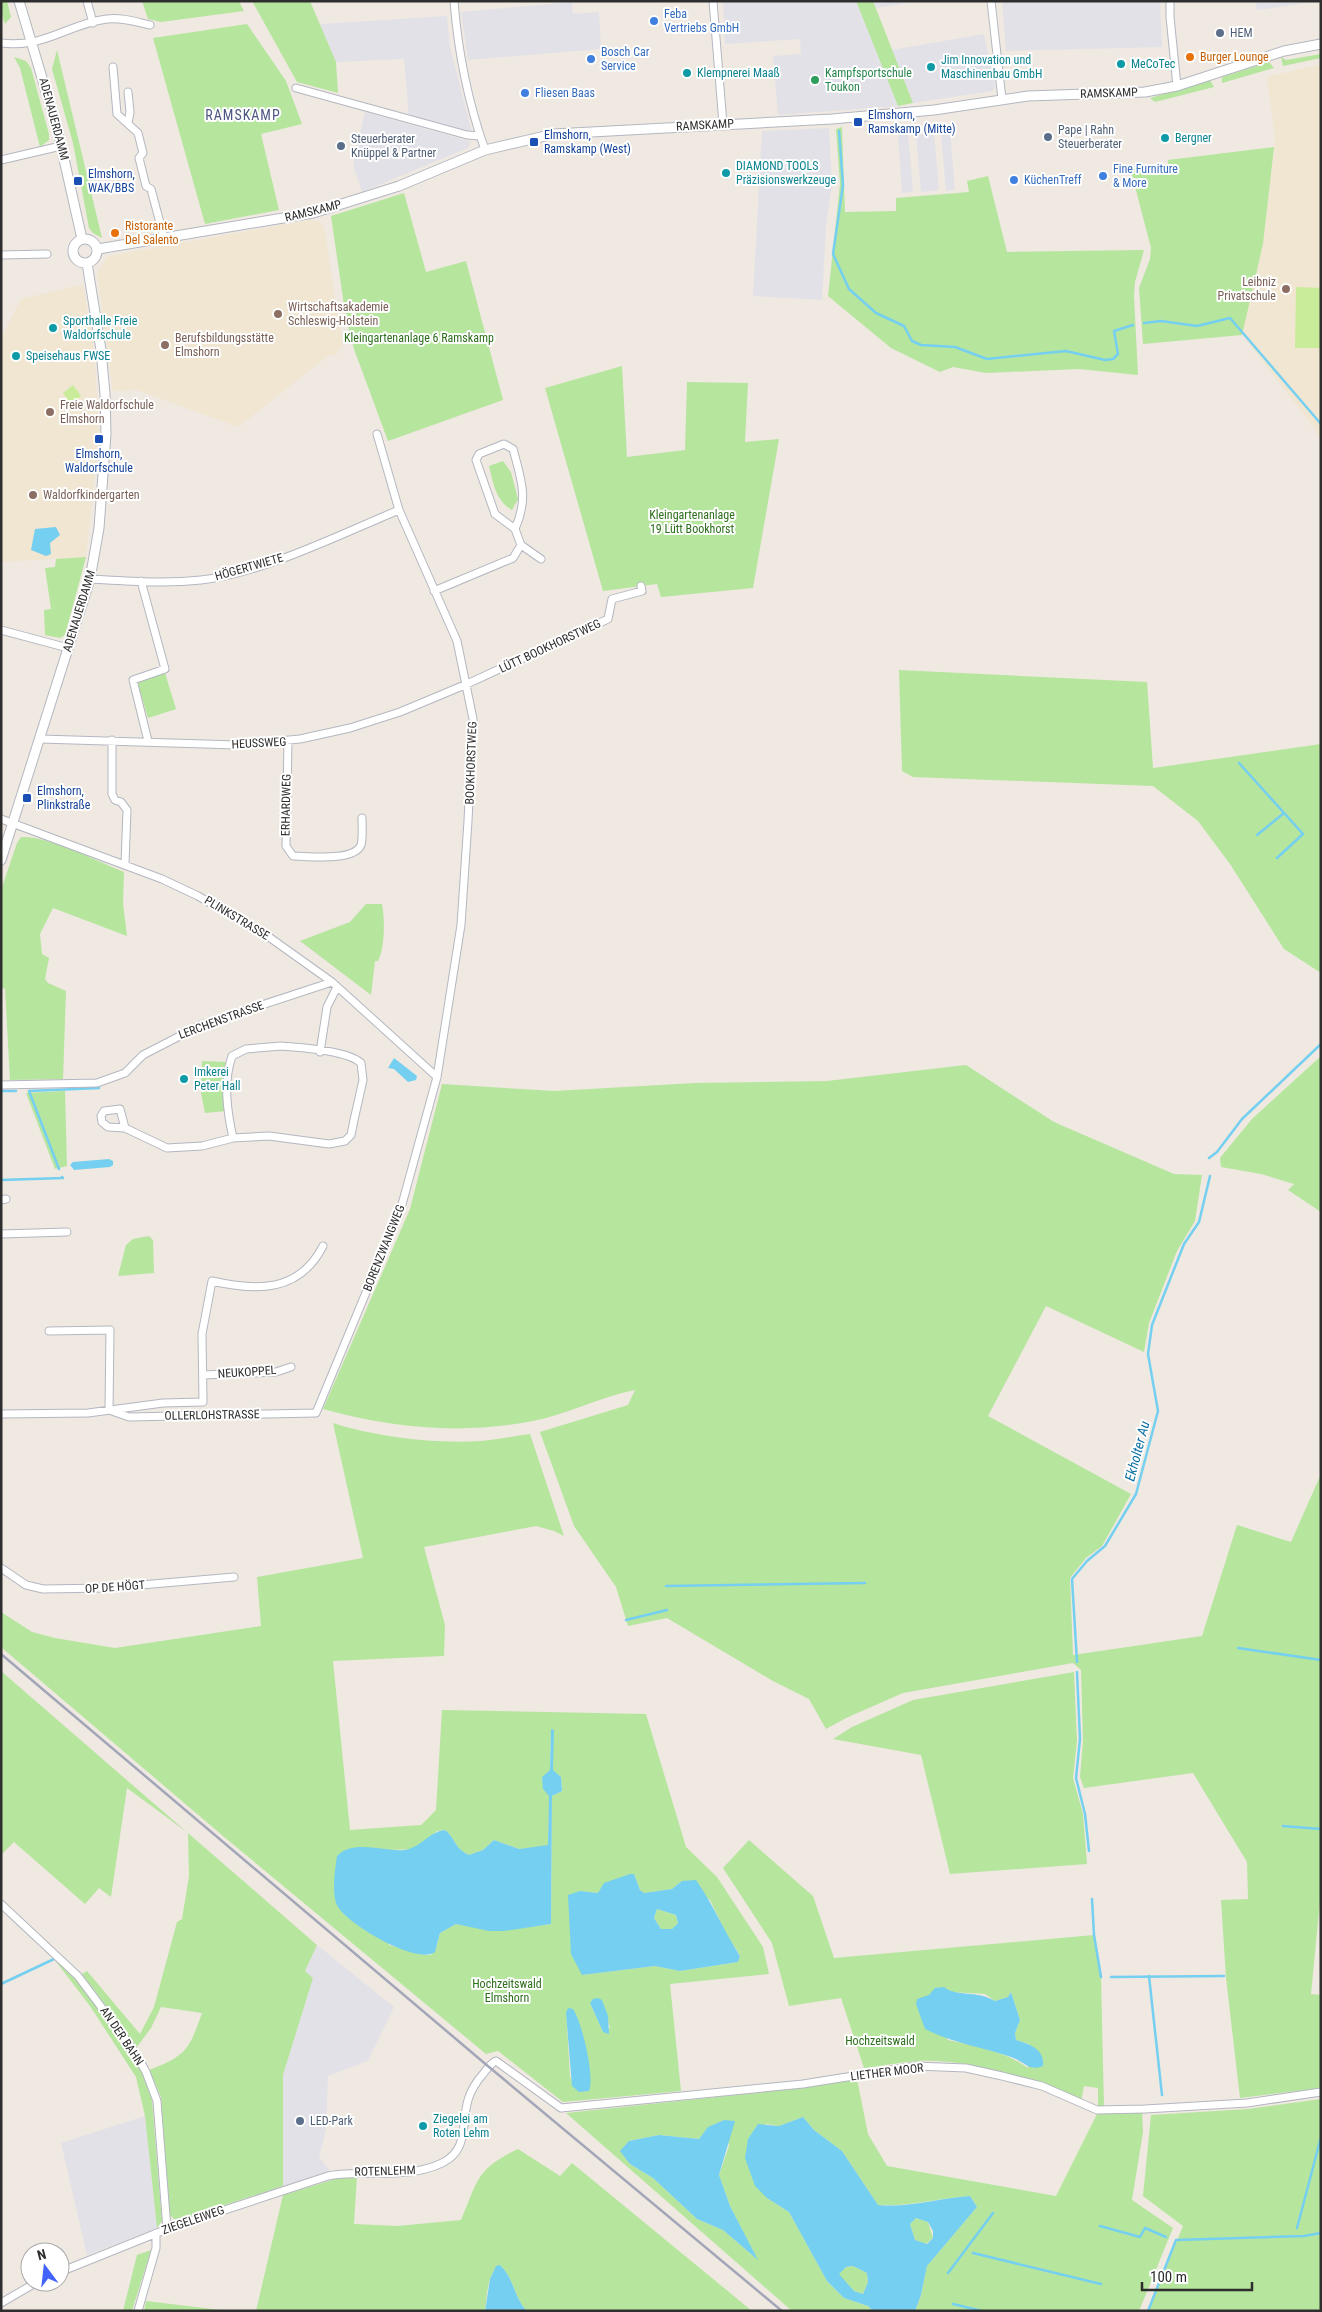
<svg xmlns="http://www.w3.org/2000/svg" width="1322" height="2312" font-family="'Roboto Condensed',sans-serif">
<rect width="100%" height="100%" fill="#efe9e1"/>
<path fill="#e3e1e8" d="M723 1H856L898 106 778 115 773 56 801 54 800 39 725 44Z
M873 1H920L876 8Z
M1002 1H1160L1162 47 1006 51Z
M1255 1H1321L1257 10Z
M572 2 573 14 599 12 601 49 468 60 461 12Z
M447 16 450 47 472 133 409 117 404 59 336 62 320 24Z
M984 34 994 81 995 88 992 91 913 103 892 50Z
M365 112 458 138 471 142 468 148 362 192 353 165Z
M829 128 832 185 826 226 822 300 753 296 762 131Z
M950 131 955 190 946 191 941 132Z
M908 133 913 192 902 193 898 134Z
M934 133 939 190 921 192 916 135Z
M317 1945 394 2007 368 2061 328 2076 326 2130 319 2157 331 2172 283 2186V2075L313 1978 305 1971Z
M145 2116 157 2228 87 2255 61 2143Z"/>
<path fill="#f0e6d1" d="M1321 64V438L1319 439 1315 429 1242 335 1263 244 1274 147 1275 136 1267 77Z
M310 220 319 221 324 227 343 346 336 354 328 356 238 427 137 390 113 391 97 273 108 256Z
M83 284 94 348 99 430 86 557 1 562V338L21 299Z"/>
<path fill="#b6e59e" fill-rule="evenodd" d="M1 1H7L11 17 5 24 1 13Z
M142 1H239L244 11 161 22 148 19Z
M252 1H310L336 62 338 93 297 82Z
M856 1H873L913 103 898 106Z
M247 24 286 81 302 124 261 134 279 210 205 224 153 38Z
M57 50 102 238 93 233 89 228 73 143 52 69Z
M1321 54V58L1283 66 1281 57 1286 60Z
M14 57 26 61 31 68 49 134V140L40 147 20 68Z
M1269 62 1274 68 1222 83V77Z
M1210 80 1214 87 1155 102 1150 98Z
M842 127 845 212 896 211V198L969 192 967 181 988 176 1007 252 1144 250 1135 282 1134 296 1138 375 1079 369 986 373 953 367 940 372 891 348 828 296 840 184 836 129Z
M1274 147 1263 244 1242 335 1143 344 1139 288 1150 259 1151 248 1130 167 1168 164V160Z
M404 193 426 272 466 261 503 400 388 441 354 349 346 319 331 216Z
M622 366 627 457 685 450 687 382 748 383 745 442 779 439 753 588 661 597 657 584 603 591 545 388Z
M503 461 511 472 518 499 512 510C496 501 493 483 489 466Z
M86 557 65 635 60 638 45 635 44 610 51 609 45 568 55 567 56 559Z
M899 670 1147 682 1153 768 1321 744V973L1284 949 1230 864 1198 821 1153 786 913 777 902 771Z
M165 673 176 709 148 718 137 681Z
M21 837C49 836 97 861 124 872L123 903 127 936 53 908 40 934 42 954 49 958 45 979 48 983 66 991 63 1079 10 1080 5 989 1 987V890L17 843Z
M366 904H382C385 920 385 947 378 961H375L371 995 300 941 350 922Z
M1321 1056V1212L1288 1190 1294 1184 1261 1174 1221 1167 1220 1158 1252 1119Z
M202 1061 226 1062V1111L205 1113 201 1093Z
M966 1065 1054 1122 1174 1174 1202 1175 1195 1221 1177 1251 1149 1323 1144 1352 1046 1306 988 1416 1131 1494 1102 1546 1086 1558 1070 1578 1073 1655 1202 1636 1237 1525 1291 1542 1321 1474V1891L1311 1994 1321 1995V2088L1240 2098 1226 1978 1221 1900 1248 1899 1247 1862 1193 1773 1084 1788 1080 1777 1083 1740 1081 1670 1073 1663 903 1693 846 1718 826 1729 809 1699 773 1681 667 1618 628 1626 616 1587 574 1526 540 1432 628 1405 635 1390C600 1397 568 1414 533 1421 462 1435 392 1428 323 1409L410 1209 442 1084 554 1091 695 1083 827 1081Z
M65 1091 67 1166 55 1169 26 1093Z
M149 1236 153 1240 154 1273 118 1276 126 1245 133 1239Z
M333 1423C376 1437 436 1444 481 1441 497 1440 514 1436 530 1434L564 1536 554 1531 536 1526 424 1547 445 1625 444 1656 333 1661 350 1830 421 1825 436 1810 442 1710 646 1714 686 1847 717 1877 763 1947 769 1974 670 1984 681 2091 563 2102 498 2051 486 2054 223 1836 1 1647V1612L32 1632 55 1638 115 1648 261 1626 257 1577 363 1558ZM551 1730 553 1771 561 1777 562 1791 552 1796 551 1924 521 1928 456 1924 440 1933 437 1946 431 1955H425L389 1945 388 1850 415 1849 437 1831 445 1830C457 1840 453 1847 469 1855L483 1850 494 1840 519 1849 548 1846ZM634 1874 640 1890 644 1893 672 1889 682 1881 710 1900 728 1937 740 1955 738 1962 680 1971 655 1966 582 1975 580 1891 598 1893ZM602 2000 610 2028 603 2032 590 2003ZM566 2009 575 2090 570 2076Z
M1 1671 317 1945 305 1971 313 1978 283 2075V2186L176 2221 168 2213 161 2097 149 2070C186 2056 189 2050 202 2013L161 2007 151 2028 137 2047 82 1974 87 1971 140 2034 154 2007 177 1922 182 1919 189 1876 188 1833 127 1788 111 1897 99 1888 85 1904 14 1842 1 1855Z
M1074 1672 1077 1741 1073 1778 1083 1814 1087 1864 950 1874 921 1755 833 1739 852 1727 913 1700Z
M749 1840 813 1896 834 1958 1094 1935 1101 1977 1104 2107 1098 2106V2088L1084 2086 1081 2102C1031 2079 974 2059 918 2061 900 2062 882 2066 864 2068L841 1998 789 2006 772 1943 723 1868ZM949 1992 985 1994 995 2001 1008 1997 1011 1992 1020 2020 1015 2033 1016 2040 1029 2044 1028 2068C1004 2051 976 2046 948 2040L917 1999Z
M657 1909 676 1915 678 1923 672 1929H661L654 1918Z
M54 1959 99 2002 142 2073 152 2100 162 2221 157 2228 145 2116 136 2077 90 2006Z
M857 2079 868 2134 887 2166 1056 2196 1098 2112 1142 2111 1143 2132 1132 2200 1173 2228 1139 2311H915L921 2295 927 2266 977 2207 970 2196C939 2198 909 2207 878 2205L842 2151 814 2130 803 2117 779 2126 766 2124 748 2139 767 2198 789 2212 827 2281 844 2298 868 2306 873 2311H792L566 2113 803 2088ZM724 2120 729 2146 719 2175 730 2206 757 2259 723 2230 697 2219 653 2178 630 2164 629 2141 659 2135 699 2139 709 2127Z
M1321 2099V2311H1148L1183 2226 1143 2196 1151 2115 1248 2109Z
M518 2149 560 2176 572 2163 752 2311H527C514 2298 514 2278 500 2265 487 2275 487 2295 485 2311H256L283 2195 335 2179 357 2176 354 2224 397 2226 461 2220C478 2180 476 2169 518 2149Z
M916 2218 928 2222 933 2238 926 2244 915 2240 910 2224Z
M151 2250 132 2311H123L137 2255Z
M853 2266 867 2273 868 2282 863 2294 854 2291 838 2274 846 2267Z
M146 2301 229 2311H144Z"/>
<path fill="#c9ec9a" d="M1296 287 1321 288V348H1295Z
M73 385 81 396 71 404 63 393Z"/>
<path fill="#75cff0" fill-rule="evenodd" d="M56 527 60 535 50 543 51 554 46 556 31 550 35 529Z
M394 1058 417 1076 416 1080 408 1082 394 1069 388 1068Z
M109 1159 113 1161V1165L110 1167 74 1170 70 1165 73 1162Z
M551 1729 554 1730 553 1770 561 1777 562 1791 552 1796 551 1924 504 1931H489L456 1924 440 1933 435 1952C418 1966 342 1922 336 1903 332 1888 335 1870 337 1856 354 1839 383 1852 404 1850 421 1848 428 1832 445 1830 457 1840 453 1847 469 1855L483 1850 494 1840 519 1849 548 1845 549 1796 543 1789 542 1777 550 1770Z
M630 1874H634L640 1890 644 1893 672 1889 682 1881 696 1880C713 1904 724 1931 740 1956L738 1962 680 1971 655 1966 582 1975 571 1954 568 1895 580 1891 598 1893 604 1883ZM657 1909 676 1915 678 1923 672 1929H661L654 1918Z
M944 1987C955 1997 977 1990 995 2001L1008 1997 1011 1992 1020 2020 1015 2033 1016 2040C1029 2044 1045 2049 1043 2066 1029 2072 1024 2061 1011 2057 982 2047 952 2043 925 2029L916 2004 917 1999 929 1995 935 1988Z
M598 1998 602 2000 608 2016 609 2034 603 2032 590 2003 593 1999Z
M568 2008 573 2009C582 2022 595 2077 589 2091L579 2092 572 2086 566 2013Z
M803 2117 814 2130 842 2151 878 2205C909 2208 939 2198 970 2196L977 2207 927 2266 921 2295 915 2311H873L868 2306 844 2298 827 2281 789 2212 767 2198 755 2186 745 2158 748 2139 758 2124 779 2126ZM916 2218 928 2222 933 2231V2238L927 2244 915 2240 910 2224ZM853 2266 867 2273 868 2282 863 2294 854 2291 839 2274 846 2267Z
M724 2120 735 2121 719 2175 730 2206 758 2260 723 2230 697 2219 653 2178 630 2164 620 2151 629 2141 659 2135 699 2139 708 2127Z
M500 2265C514 2278 514 2298 527 2311H485L490 2279 496 2266Z"/>
<g fill="none" stroke-linecap="round" stroke-linejoin="round">
<path stroke="#75cff0" stroke-width="2.5" d="M839 131 843 185 833 254 849 289 876 313 904 326 912 341 921 345 955 347 987 359 1066 351 1105 360 1113 359 1118 354 1114 331 1133 325
M1144 323 1161 321 1197 326 1230 318 1321 424
M1239 763 1303 834 1277 858
M1257 835 1284 813
M1 1091H16
M1209 1158 1217 1152 1242 1119 1321 1044
M59 1169 29 1091 99 1088
M1 1180 63 1178 62 1177
M666 1586 865 1583
M626 1620 667 1610
M1238 1648 1321 1660
M1077 1662 1072 1579 1087 1561 1105 1546 1136 1494 1158 1411 1148 1354 1152 1325 1184 1244 1199 1222 1210 1176
M1077 1672 1080 1739 1076 1778 1085 1814 1089 1851
M1283 1826 1321 1829
M1092 1899 1094 1935 1101 1977
M1149 1976 1162 2095
M1111 1977 1224 1976
M1 1984 54 1959
M1100 2226 1140 2237 1145 2228 1166 2237
M1297 2228 1321 2137
M973 2253 1101 2284
M948 2273 993 2213
M953 2304 982 2311
M1148 2311 1176 2240 1304 2236 1321 2233"/>
<defs>
<path id="minor" d="M87 1 93 23
M454 1C458 52 468 102 485 150
M713 1 723 124
M991 1 1002 99
M1170 1V17L1177 86
M1 43C47 48 67 24 107 19 122 17 136 22 150 25
M113 67 117 114 138 133 143 153 139 158 146 186 151 189 164 238
M296 88 467 135 480 136
M128 123 130 112 128 92
M1 160 61 146
M1 255 47 254
M521 545 541 559
M90 579C127 581 165 584 201 580 263 573 341 534 399 510
M141 581 165 669 133 680 148 741
M434 591 513 558 521 545 515 529C529 498 521 479 513 449L504 444 479 454 476 460 495 514 515 529
M1 630 68 648
M40 739 237 745 300 739 350 728 400 712 467 684 608 619 612 599 642 591 641 586
M112 740V794L115 800 121 802 127 810 125 864
M288 742 286 846 293 856C308 856 354 862 361 845 363 838 362 825 362 818
M1 819 162 879 198 896 269 937 332 982 437 1077
M281 1046C301 1048 346 1050 361 1063L363 1080 354 1120 351 1135 345 1141 329 1144 269 1136 233 1138C227 1111 223 1082 232 1056L246 1049Z
M320 1052 327 1007 337 987
M1 1085 97 1083 125 1073 143 1055 201 1025 332 982
M125 1128 108 1127 102 1122 101 1116 104 1111 120 1109 125 1128 167 1148 202 1146 233 1138
M1 1200 6 1199
M1 1234 67 1232
M49 1331 110 1330 109 1410
M203 1375 276 1372 291 1367
M109 1410 129 1417 316 1413 401 1208 437 1077 461 925 468 821 473 719 457 641 399 510 377 434
M1 1414 88 1413 163 1403 203 1402 202 1334 212 1281C256 1291 299 1293 323 1246
M1 1568 26 1585 43 1589 106 1588 234 1577
M1 1904 78 1976 135 2052 146 2072 157 2101 167 2229
M60 2272 167 2229 328 2176C365 2169 407 2180 442 2163 469 2150 461 2124 468 2100 471 2090 476 2082 483 2074 487 2069 491 2063 496 2061L561 2108 803 2084 916 2066 966 2068 1002 2076 1042 2086 1097 2110 1145 2109 1247 2103 1321 2092
M1 2303 37 2282
M138 2311 156 2248V2233"/>
<path id="tertiary" d="M19 1 57 128 82 239
M73 251a12 12 0 1 1 24 0a12 12 0 1 1-24 0Z
M98 249 313 213 399 186 485 150 554 134 832 119 934 110 1028 96 1145 92 1177 86 1284 51 1321 44
M1 860 90 579 99 528 106 434 105 394 101 350 87 263"/>
</defs>
<use href="#minor" stroke="#b4b7c1" stroke-width="9"/>
<use href="#tertiary" stroke="#b4b7c1" stroke-width="11"/>
<use href="#minor" stroke="#fff" stroke-width="7"/>
<use href="#tertiary" stroke="#fff" stroke-width="9"/>
<path stroke="#a3a6b8" stroke-width="2.5" d="M1 1654 489 2067 782 2311"/>
</g>
<g fill="#3f7fe0" stroke="#fff" stroke-width="2">
<circle cx="654" cy="21" r="5"/>
<circle cx="591" cy="59" r="5"/>
<circle cx="525" cy="93" r="5"/>
<circle cx="1103" cy="176" r="5"/>
<circle cx="1014" cy="180" r="5"/>
</g>
<g fill="#5c6f8a" stroke="#fff" stroke-width="2">
<circle cx="1220" cy="33" r="5"/>
<circle cx="1048" cy="137" r="5"/>
<circle cx="341" cy="146" r="5"/>
<circle cx="300" cy="2121" r="5"/>
</g>
<g fill="#e8710a" stroke="#fff" stroke-width="2">
<circle cx="1190" cy="57" r="5"/>
<circle cx="115" cy="233" r="5"/>
</g>
<g fill="#0f9aa8" stroke="#fff" stroke-width="2">
<circle cx="1121" cy="64" r="5"/>
<circle cx="931" cy="67" r="5"/>
<circle cx="687" cy="73" r="5"/>
<circle cx="1165" cy="138" r="5"/>
<circle cx="726" cy="173" r="5"/>
<circle cx="53" cy="328" r="5"/>
<circle cx="16" cy="356" r="5"/>
<circle cx="184" cy="1079" r="5"/>
<circle cx="423" cy="2126" r="5"/>
</g>
<circle fill="#2e9e5b" stroke="#fff" stroke-width="2" cx="815" cy="80" r="5"/>
<g fill="#1a4fb4" stroke="#fff" stroke-width="2">
<rect x="853" y="117" width="10" height="10" rx="2.5"/>
<rect x="529" y="137" width="10" height="10" rx="2.5"/>
<rect x="73" y="176" width="10" height="10" rx="2.5"/>
<rect x="94" y="434" width="10" height="10" rx="2.5"/>
<rect x="22" y="793" width="10" height="10" rx="2.5"/>
</g>
<g fill="#8d6e63" stroke="#fff" stroke-width="2">
<circle cx="1286" cy="289" r="5"/>
<circle cx="278" cy="314" r="5"/>
<circle cx="165" cy="345" r="5"/>
<circle cx="50" cy="412" r="5"/>
<circle cx="33" cy="495" r="5"/>
</g>
<g text-anchor="middle" stroke-width="4" stroke-linejoin="round" paint-order="stroke">
<g font-size="12" fill="#366cbe" stroke="#fff" text-anchor="start">
<text x="664" y="18">Feba<tspan x="664" dy="14">Vertriebs GmbH</tspan></text>
<text x="601" y="56">Bosch Car<tspan x="601" dy="14">Service</tspan></text>
<text x="535" y="97">Fliesen Baas</text>
<text x="1113" y="173">Fine Furniture<tspan x="1113" dy="14">&amp; More</tspan></text>
<text x="1024" y="184">KüchenTreff</text>
</g>
<g font-size="12" fill="#4e5e75" stroke="#fff" text-anchor="start">
<text x="1230" y="37">HEM</text>
<text x="1058" y="134">Pape | Rahn<tspan x="1058" dy="14">Steuerberater</tspan></text>
<text x="351" y="143">Steuerberater<tspan x="351" dy="14">Knüppel &amp; Partner</tspan></text>
<text x="310" y="2125">LED-Park</text>
</g>
<g font-size="12" fill="#c56008" stroke="#fff" text-anchor="start">
<text x="1200" y="61">Burger Lounge</text>
<text x="125" y="230">Ristorante<tspan x="125" dy="14">Del Salento</tspan></text>
</g>
<g font-size="12" fill="#0d838f" stroke="#fff" text-anchor="start">
<text x="941" y="64">Jim Innovation und<tspan x="941" dy="14">Maschinenbau GmbH</tspan></text>
<text x="1131" y="68">MeCoTec</text>
<text x="697" y="77">Klempnerei Maaß</text>
<text x="1175" y="142">Bergner</text>
<text x="736" y="170">DIAMOND TOOLS<tspan x="736" dy="14">Präzisionswerkzeuge</tspan></text>
<text x="63" y="325">Sporthalle Freie<tspan x="63" dy="14">Waldorfschule</tspan></text>
<text x="26" y="360">Speisehaus FWSE</text>
<text x="194" y="1076">Imkerei<tspan x="194" dy="14">Peter Hall</tspan></text>
<text x="433" y="2123">Ziegelei am<tspan x="433" dy="14">Roten Lehm</tspan></text>
</g>
<g font-size="12" fill="#27864d" stroke="#fff" text-anchor="start">
<text x="825" y="77">Kampfsportschule<tspan x="825" dy="14">Toukon</tspan></text>
</g>
<g font-size="12" fill="#2e2e2e" stroke="#fff">
<text transform="translate(1109 93) rotate(-2)" y="4">RAMSKAMP</text>
<text transform="translate(54 119) rotate(75)" y="4">ADENAUERDAMM</text>
<text transform="translate(705 125) rotate(-3)" y="4">RAMSKAMP</text>
<text transform="translate(313 211) rotate(-14)" y="4">RAMSKAMP</text>
<text transform="translate(249 567) rotate(-16)" y="4">HÖGERTWIETE</text>
<text transform="translate(79 611) rotate(-73)" y="4">ADENAUERDAMM</text>
<text transform="translate(550 646) rotate(-25)" y="4">LÜTT BOOKHORSTWEG</text>
<text transform="translate(259 743) rotate(-3)" y="4">HEUSSWEG</text>
<text transform="translate(471 763) rotate(-88)" y="4">BOOKHORSTWEG</text>
<text transform="translate(286 805) rotate(-89)" y="4">ERHARDWEG</text>
<text transform="translate(237 918) rotate(31)" y="4">PLINKSTRASSE</text>
<text transform="translate(221 1020) rotate(-20)" y="4">LERCHENSTRASSE</text>
<text transform="translate(384 1248) rotate(-68)" y="4">BORENZWANGWEG</text>
<text transform="translate(247 1372) rotate(-4)" y="4">NEUKOPPEL</text>
<text transform="translate(212 1415) rotate(-1)" y="4">OLLERLOHSTRASSE</text>
<text transform="translate(115 1587) rotate(-4)" y="4">OP DE HÖGT</text>
<text transform="translate(122 2036) rotate(56)" y="4">AN DER BAHN</text>
<text transform="translate(887 2072) rotate(-7)" y="4">LIETHER MOOR</text>
<text transform="translate(385 2171) rotate(-2)" y="4">ROTENLEHM</text>
<text transform="translate(193 2220) rotate(-19)" y="4">ZIEGELEIWEG</text>
</g>
<g font-size="12" fill="#164399" stroke="#fff" text-anchor="start">
<text x="868" y="119">Elmshorn,<tspan x="868" dy="14">Ramskamp (Mitte)</tspan></text>
<text x="544" y="139">Elmshorn,<tspan x="544" dy="14">Ramskamp (West)</tspan></text>
<text x="88" y="178">Elmshorn,<tspan x="88" dy="14">WAK/BBS</tspan></text>
<text x="99" y="458" text-anchor="middle">Elmshorn,<tspan x="99" dy="14">Waldorfschule</tspan></text>
<text x="37" y="795">Elmshorn,<tspan x="37" dy="14">Plinkstraße</tspan></text>
</g>
<g font-size="12" fill="#785e54" stroke="#fff" text-anchor="start">
<text x="1276" y="286" text-anchor="end">Leibniz<tspan x="1276" dy="14">Privatschule</tspan></text>
<text x="288" y="311">Wirtschaftsakademie<tspan x="288" dy="14">Schleswig-Holstein</tspan></text>
<text x="175" y="342">Berufsbildungsstätte<tspan x="175" dy="14">Elmshorn</tspan></text>
<text x="60" y="409">Freie Waldorfschule<tspan x="60" dy="14">Elmshorn</tspan></text>
<text x="43" y="499">Waldorfkindergarten</text>
</g>
<g font-size="12" fill="#2c6e1b" stroke="#fff">
<text x="419" y="342">Kleingartenanlage 6 Ramskamp</text>
<text x="692" y="519">Kleingartenanlage<tspan x="692" dy="14">19 Lütt Bookhorst</tspan></text>
<text x="507" y="1988">Hochzeitswald<tspan x="507" dy="14">Elmshorn</tspan></text>
<text x="880" y="2045">Hochzeitswald</text>
</g>
<g font-size="14" letter-spacing="1" fill="#4d5680" stroke="#fff">
<text x="243" y="120">RAMSKAMP</text>
</g>
<g font-size="14" font-style="italic" fill="#0d6fa3" stroke="#fff">
<text transform="translate(1137 1451) rotate(-75)" y="5">Ekholter Au</text>
</g>
</g>
<rect width="1322" height="2312" fill="none" stroke="#2e2e2e" stroke-width="5"/>
<g transform="translate(45 2267) rotate(345)"><circle r="24" fill="#ffffff" stroke="#ababab"/>
<path d="M0-4L9 19L0 12L-9 19Z" fill="#4264fb"/>
<text y="-8" font-size="14" font-weight="bold" text-anchor="middle" fill="#2e2e2e">N</text>
</g>
<path d="M1142 2282v8h110v-8" fill="none" stroke="#2e2e2e" stroke-width="2.5"/>
<text x="1150" y="2282" font-size="15" fill="#2e2e2e" stroke="#ffffff" stroke-width="4" paint-order="stroke">100 m</text>
</svg>
